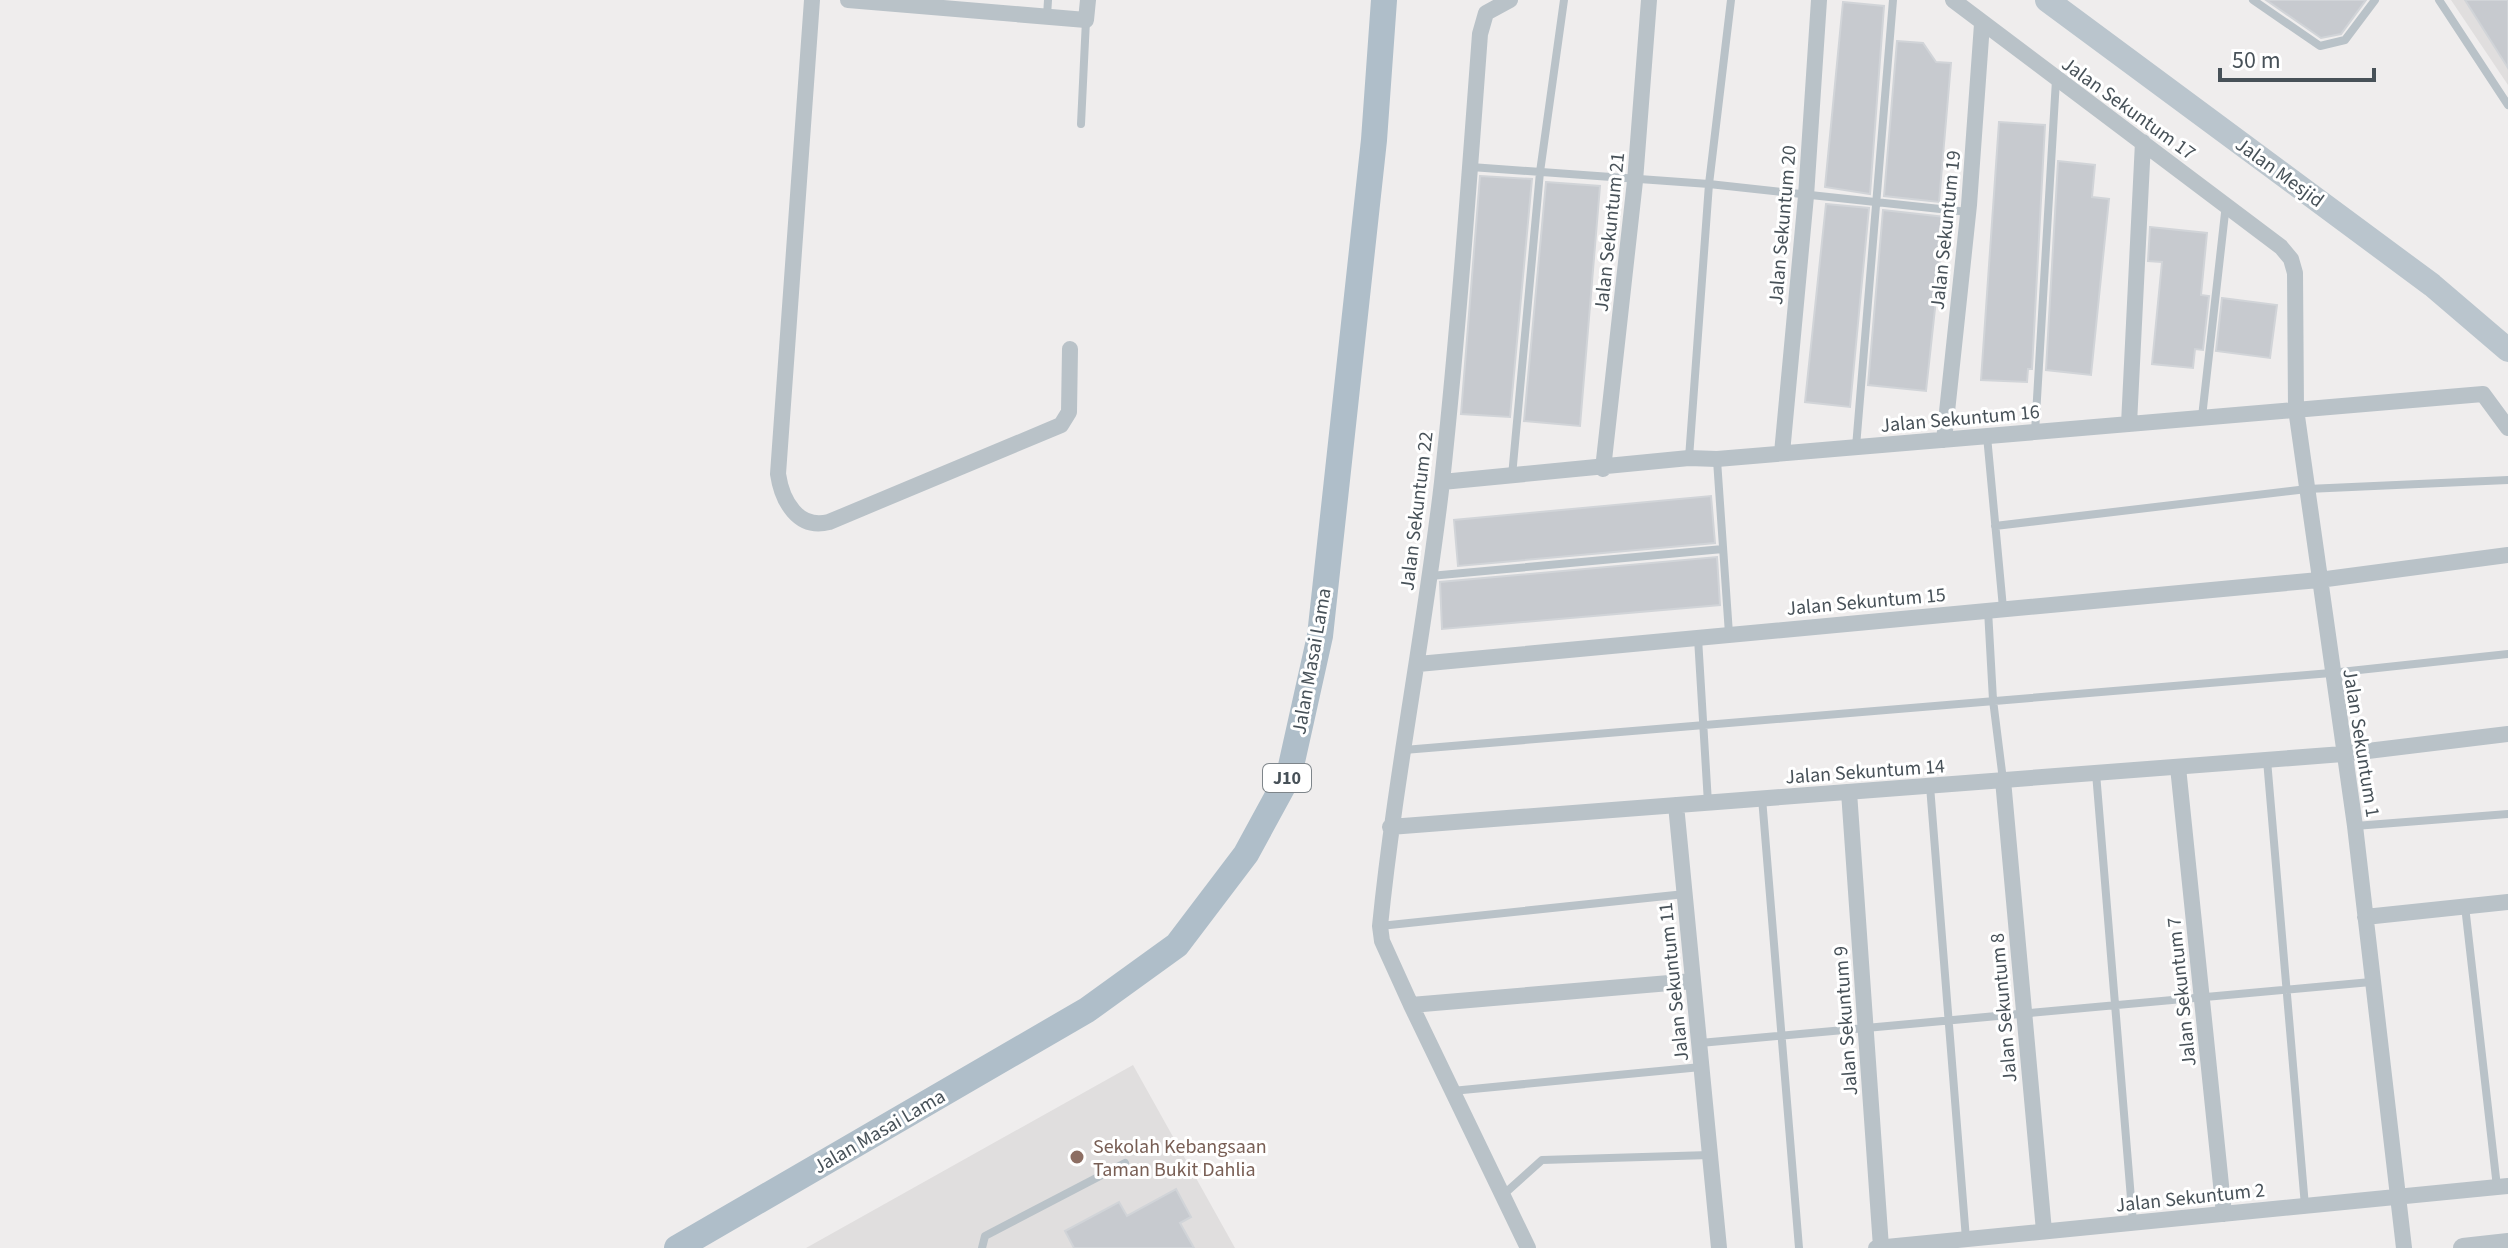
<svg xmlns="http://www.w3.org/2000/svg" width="2508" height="1248" font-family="'Source Sans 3',sans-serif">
<rect width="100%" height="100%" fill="#efeded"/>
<path fill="#e0dede" d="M2451 0H2508V85Z
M1133 1065 1235 1248H806Z"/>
<path fill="#c7cacf" stroke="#d1d4d8" stroke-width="2" d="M2266 0H2366L2341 34 2321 38Z
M2465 0H2508V68Z
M1843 2 1884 6 1870 194 1825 187Z
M1897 41 1923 43 1936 62 1951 63 1939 202 1884 196Z
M1999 122 2045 125 2032 369H2028L2027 382 1981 380Z
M2058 161 2095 165 2092 197 2109 199 2091 375 2046 370Z
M1480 176 1532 179 1510 417 1461 414Z
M1546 182 1600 186 1580 426 1524 421Z
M1826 204 1869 208 1850 407 1805 402Z
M1883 210 1945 217 1926 391 1868 385Z
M2150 227 2207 233 2201 295 2209 296 2203 350 2195 349 2193 368 2152 364 2162 262 2148 261Z
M2222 298 2277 305 2270 358 2216 351Z
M1711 496 1715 543 1458 566 1454 520Z
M1717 557 1720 605 1442 629 1440 582Z
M1176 1189 1191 1217 1180 1223 1194 1248H1074L1065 1231 1119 1202 1127 1216Z"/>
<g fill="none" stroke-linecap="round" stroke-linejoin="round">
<path stroke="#b9c2c8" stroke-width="8" d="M2253 0 2320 46 2345 40 2375 0
M2439 0 2508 105
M1047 16 1048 0
M1081 124 1086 20
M1471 167 1709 184 1968 212
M2202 417 2226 204
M2035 432 2056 80
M1987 436 2003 608
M1856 447 1893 0
M1689 458 1709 184 1731 0
M1717 460 1729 634
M1512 476 1540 172 1564 0
M1995 526 2307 489 2508 480
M1430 576 1723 549
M1988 610 1993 700 2003 780
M1698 638 1708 803
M1404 750 2331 673 2508 654
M2267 760 2305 1206
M2096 773 2133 1223
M1930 786 1966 1239
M1762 798 1799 1248
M2355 826 2508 814
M2465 906 2497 1187
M1380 926 1685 894
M1700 1043 2371 982
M1452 1091 1701 1067
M1503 1195 1542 1160 1710 1155
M982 1248 985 1236 1125 1163"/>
<path stroke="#b9c2c8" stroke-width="16" d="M812 0 778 474C782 501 798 530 829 522L1061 425 1069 412 1070 349
M848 0 1086 20 1088 0
M1510 0 1486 13 1480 34C1469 183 1458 333 1442 482 1425 630 1395 777 1380 926L1382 941 1411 1005 1528 1248
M1953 0 2281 247 2291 259 2295 273 2296 409 2355 826 2404 1248
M2129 424 2143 142
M1944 440 1969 205 1982 24
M1782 453 1806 196 1819 0
M1603 469 1635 181 1649 0
M1442 482 1689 458 1717 459 2483 394 2508 428
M1418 664 2319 580 2508 555
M2178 767 2224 1214
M2003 780 2044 1231
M1849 792 1881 1247
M1676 805 1719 1248
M1390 827 2343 754 2508 734
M2365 917 2508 902
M1411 1005 1693 981
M1876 1248 2508 1186"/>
<path stroke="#b9c2c8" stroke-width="20" d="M2463 1248 2508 1243"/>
<path stroke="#bac5cd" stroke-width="24" d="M2047 0 2432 285 2508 350"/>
<path stroke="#afbec9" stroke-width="26" d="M677 1248 1087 1010 1177 945 1246 854 1289 775 1320 636 1374 140 1384 0"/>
</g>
<circle fill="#8d6e63" stroke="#fff" stroke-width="3" cx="1077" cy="1157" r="8"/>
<g text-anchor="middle" stroke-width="6" stroke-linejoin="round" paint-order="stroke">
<rect fill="#fff" stroke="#7e858a" stroke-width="2" x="1263" y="764" width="48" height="28" rx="6"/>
<g font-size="18" font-weight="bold" fill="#475158">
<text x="1287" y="784">J10</text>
</g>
<g font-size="20" fill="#475158" stroke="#fff">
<text transform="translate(2129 108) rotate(36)" y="7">Jalan Sekuntum 17</text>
<text transform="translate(2280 172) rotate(36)" y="7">Jalan Mesjid</text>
<text transform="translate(1782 225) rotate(-85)" y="7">Jalan Sekuntum 20</text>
<text transform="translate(1945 230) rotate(-84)" y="7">Jalan Sekuntum 19</text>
<text transform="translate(1609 232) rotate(-84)" y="7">Jalan Sekuntum 21</text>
<text transform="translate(1960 418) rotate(-5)" y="7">Jalan Sekuntum 16</text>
<text transform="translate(1416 511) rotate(-83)" y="7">Jalan Sekuntum 22</text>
<text transform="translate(1866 601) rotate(-5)" y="7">Jalan Sekuntum 15</text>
<text transform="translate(1311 661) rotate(-80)" y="7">Jalan Masai Lama</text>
<text transform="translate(2362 743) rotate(81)" y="7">Jalan Sekuntum 1</text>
<text transform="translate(1865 771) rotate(-4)" y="7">Jalan Sekuntum 14</text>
<text transform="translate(1673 982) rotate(-96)" y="7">Jalan Sekuntum 11</text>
<text transform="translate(2181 992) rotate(-96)" y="7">Jalan Sekuntum 7</text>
<text transform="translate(2003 1008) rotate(-95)" y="7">Jalan Sekuntum 8</text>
<text transform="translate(1845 1021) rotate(-94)" y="7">Jalan Sekuntum 9</text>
<text transform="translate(879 1131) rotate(-30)" y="7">Jalan Masai Lama</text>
<text transform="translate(2190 1197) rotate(-6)" y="7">Jalan Sekuntum 2</text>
</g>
<g font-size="20" fill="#785e54" stroke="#fff" text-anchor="start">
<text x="1093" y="1153">Sekolah Kebangsaan<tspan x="1093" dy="23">Taman Bukit Dahlia</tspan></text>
</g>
</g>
<path d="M2220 68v12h154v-12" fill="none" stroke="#475158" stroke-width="4"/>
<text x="2232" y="68" font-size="24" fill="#475158" stroke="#ffffff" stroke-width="6" paint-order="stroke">50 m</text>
</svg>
